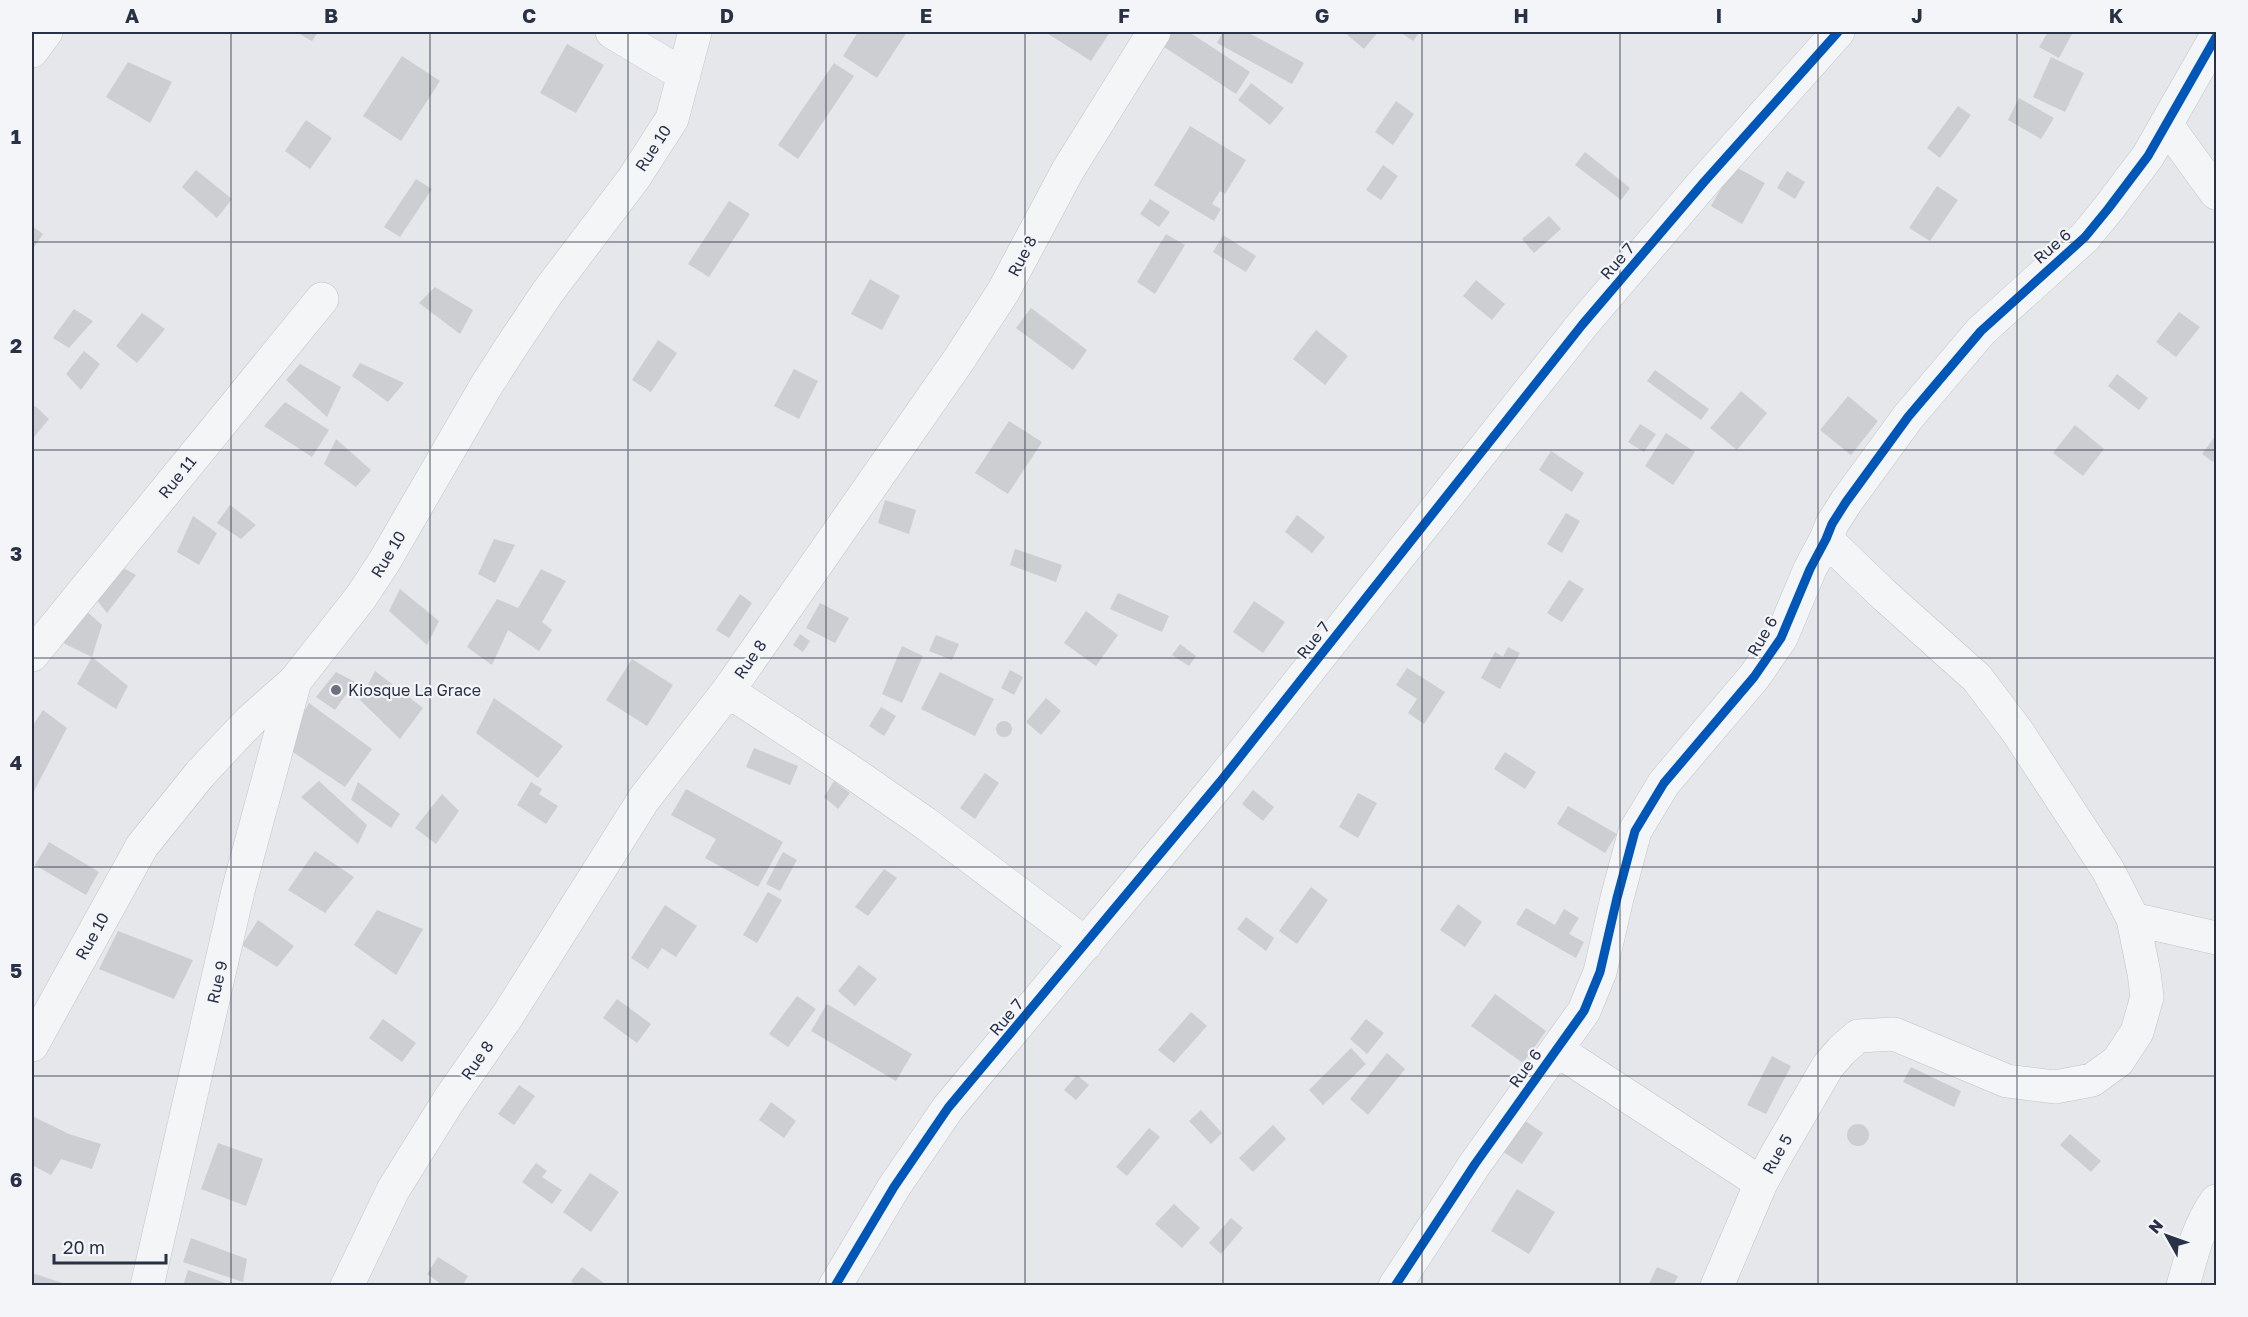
<svg xmlns="http://www.w3.org/2000/svg" width="2248" height="1317" font-family="'Golos Text',sans-serif">
<rect width="100%" height="100%" fill="#e5e7ea"/>
<path fill="#ccced2" d="M296 32H318L312 41Z
M858 32H907L877 78 843 56Z
M1045 32H1110L1091 61Z
M1170 32H1189L1250 72 1236 94 1161 45Z
M1223 32H1247L1304 63 1292 84 1217 43Z
M1344 32H1378L1364 49Z
M1400 32H1420L1413 41Z
M2048 32H2073L2059 58 2039 47Z
M567 44 604 65 576 113 540 93Z
M402 56 440 81 401 141 363 116Z
M2051 57 2084 73 2065 112 2033 97Z
M128 62 172 82 150 123 106 97Z
M834 63 854 76 798 159 778 145Z
M1251 83 1284 108 1270 125 1238 100Z
M2019 98 2054 118 2041 139 2008 120Z
M1396 101 1414 114 1393 145 1375 132Z
M1958 106 1971 115 1940 158 1927 148Z
M306 120 332 138 310 169 285 151Z
M1190 126 1246 160 1225 194 1220 191 1212 204 1221 209 1214 221 1154 185Z
M1585 152 1630 188 1621 200 1575 165Z
M1383 165 1398 176 1381 200 1366 190Z
M1734 166 1765 183 1742 224 1711 206Z
M196 170 232 199 217 218 182 187Z
M1787 171 1805 182 1795 199 1777 188Z
M416 179 432 189 400 237 384 227Z
M1937 186 1958 200 1930 241 1909 228Z
M1150 199 1170 212 1159 227 1140 214Z
M729 201 750 214 709 277 688 264Z
M1549 216 1561 229 1534 253 1522 239Z
M32 226 43 234 32 250Z
M1166 234 1185 245 1155 294 1137 282Z
M1223 235 1256 256 1246 272 1213 252Z
M870 279 900 296 882 330 851 314Z
M1476 280 1505 304 1492 320 1463 296Z
M435 287 473 310 460 334 419 303Z
M1031 308 1087 350 1073 370 1016 328Z
M74 309 93 321 69 348 53 338Z
M2179 312 2200 327 2176 357 2156 342Z
M142 313 165 329 137 363 116 346Z
M1316 330 1348 356 1325 385 1293 359Z
M658 340 677 353 651 392 632 380Z
M84 351 100 364 81 390 66 374Z
M360 363 404 383 388 402 352 376Z
M300 364 341 387 327 417 286 380Z
M794 369 818 381 799 419 774 406Z
M1655 370 1709 409 1701 420 1647 381Z
M2117 374 2148 398 2139 410 2108 386Z
M1741 391 1767 413 1737 450 1710 428Z
M1848 396 1878 421 1851 455 1820 430Z
M285 402 329 430 312 457 264 426Z
M35 406 49 419 34 437 32 434V410Z
M1009 421 1042 442 1008 494 975 473Z
M1640 424 1656 434 1644 452 1628 442Z
M2075 425 2104 449 2083 476 2053 453Z
M1666 433 1695 452 1673 485 1645 466Z
M2216 435V457L2213 462 2202 454Z
M336 439 371 470 356 487 324 464Z
M1551 451 1584 473 1572 492 1539 470Z
M885 500 916 510 909 534 878 523Z
M230 505 256 525 241 539 217 523Z
M1566 513 1580 521 1562 553 1547 544Z
M1297 515 1325 537 1312 553 1285 532Z
M193 516 217 533 199 565 177 552Z
M494 539 515 545 495 583 478 574Z
M1015 549 1062 565 1056 582 1010 565Z
M116 564 136 575 107 613 92 594Z
M541 569 566 581 542 622 552 630 539 651 508 630 492 665 467 647 497 599 518 608Z
M1569 580 1584 589 1562 622 1547 613Z
M400 589 439 621 427 645 389 611Z
M1118 593 1169 616 1162 632 1110 609Z
M740 594 752 603 729 638 716 630Z
M1254 601 1285 622 1263 653 1233 632Z
M820 603 849 618 835 643 806 628Z
M84 609 102 625 92 657 61 642Z
M1086 611 1118 635 1096 666 1064 643Z
M800 634 810 641 803 652 793 645Z
M936 635 959 644 952 660 929 651Z
M1180 644 1196 656 1189 666 1172 655Z
M902 646 923 656 902 703 882 694Z
M1508 647 1520 653 1500 689 1481 678 1495 652 1503 657Z
M92 657 128 686 116 709 77 684Z
M632 659 673 685 647 726 606 700Z
M1407 668 1445 692 1424 724 1408 713 1417 699 1396 685Z
M1010 670 1023 677 1014 695 1001 688Z
M375 671 423 708 400 739 360 700Z
M336 672 355 682 335 710 316 697Z
M940 672 994 699 975 736 921 709Z
M494 698 563 746 538 778 476 733Z
M1046 698 1061 711 1041 735 1026 722Z
M309 703 372 749 345 787 284 746Z
M881 707 896 716 884 736 869 726Z
M43 710 67 728 32 795V727Z
M996 729a8 8 0 1 1 16 0a8 8 0 1 1-16 0Z
M754 748 798 766 790 785 746 767Z
M1505 752 1536 772 1525 789 1494 769Z
M985 773 999 783 975 819 960 808Z
M319 781 367 825 358 844 301 797Z
M834 781 850 793 838 809 824 797Z
M358 782 400 814 391 828 351 800Z
M531 782 542 789 539 794 558 806 546 824 517 805Z
M686 789 783 842 758 887 705 858 716 839 671 815Z
M1253 790 1274 807 1263 821 1242 804Z
M1358 793 1377 803 1358 838 1339 827Z
M442 794 459 811 436 844 415 828Z
M1568 806 1617 834 1605 853 1557 824Z
M49 842 99 872 86 895 35 865Z
M315 851 354 877 325 913 288 890Z
M783 852 797 860 780 891 766 884Z
M884 869 897 878 868 916 855 907Z
M1311 887 1328 900 1297 944 1279 931Z
M768 892 782 900 757 943 743 935Z
M1458 904 1482 922 1465 947 1440 930Z
M665 905 697 926 676 957 662 948 648 969 631 958Z
M1526 908 1555 925 1564 909 1579 918 1569 934 1584 942 1576 958 1516 924Z
M377 910 423 929 396 975 354 945Z
M1246 917 1274 938 1266 951 1237 929Z
M258 920 294 946 277 967 242 945Z
M118 931 193 960 174 999 99 969Z
M859 965 877 979 855 1006 838 991Z
M1495 994 1546 1031 1523 1063 1471 1026Z
M797 996 816 1009 788 1047 769 1034Z
M617 999 651 1024 637 1043 603 1018Z
M827 1004 912 1054 896 1081 811 1031Z
M1191 1012 1207 1026 1174 1063 1158 1050Z
M383 1019 416 1043 402 1062 369 1038Z
M1366 1019 1384 1033 1367 1054 1350 1039Z
M1351 1048 1366 1064 1323 1105 1309 1090Z
M1387 1053 1405 1069 1368 1115 1350 1099Z
M1772 1056 1791 1066 1766 1114 1747 1105Z
M1911 1067 1961 1091 1954 1107 1903 1082Z
M1077 1075 1089 1085 1076 1100 1064 1090Z
M519 1085 535 1096 514 1125 498 1114Z
M771 1102 796 1121 784 1138 759 1120Z
M1201 1110 1222 1133 1211 1144 1189 1121Z
M32 1116 69 1134 101 1144 92 1169 61 1159 51 1175 32 1165Z
M1524 1120 1543 1133 1522 1164 1502 1151Z
M1847 1135a11 11 0 1 1 22 0a11 11 0 1 1-22 0Z
M1273 1125 1286 1139 1253 1172 1239 1158Z
M1149 1128 1160 1137 1127 1176 1116 1167Z
M2070 1134 2101 1161 2091 1172 2060 1145Z
M218 1143 263 1159 246 1206 201 1189Z
M536 1163 547 1171 542 1177 562 1190 552 1204 522 1182Z
M590 1173 619 1192 591 1232 563 1212Z
M1517 1189 1555 1212 1529 1254 1491 1231Z
M1174 1204 1200 1228 1182 1248 1155 1224Z
M1231 1218 1243 1228 1221 1254 1209 1243Z
M191 1238 247 1259 243 1282 183 1262Z
M438 1257 468 1276 462 1286H444L427 1274Z
M582 1267 608 1286H577L571 1281Z
M1657 1267 1678 1276 1673 1286H1648Z
M188 1270 231 1285V1286H183Z
M32 1273 69 1285V1286H32Z"/>
<g fill="none" stroke-linecap="round" stroke-linejoin="round">
<defs>
<path id="minor" d="M612 32 684 75
M32 51 46 32
M2166 124 2216 193
M32 655 322 299
M728 691 847 769 925 823 1086 944
M2133 919 2216 938
M32 1045 142 846 200 774 227 745 251 720 295 681 361 597 384 562 486 386 511 347 547 293 634 178 672 119 695 32
M1557 1050 1761 1183
M147 1286 238 891 295 681
M347 1286 393 1190 449 1100 508 1015 644 799 728 691 958 361 1003 292 1068 170 1154 32
M835 1286 894 1187 948 1108 1220 782 1582 325 1704 182 1838 32
M1395 1286 1475 1164 1584 1011 1600 972 1617 898 1635 831 1664 783 1754 677 1781 638 1810 569 1826 539 1832 524 1846 502 1908 417 1981 331 2085 237 2108 209 2148 156 2216 37
M1717 1286 1761 1183 1778 1152 1828 1066 1842 1050 1858 1036 1894 1034 2007 1081 2055 1087 2092 1080 2118 1061 2137 1032 2147 997 2144 973 2133 919 2108 870 2017 731 1977 678 1882 593 1826 539
M2183 1286C2192 1254 2197 1229 2216 1201"/>
</defs>
<use href="#minor" stroke="#c2c4c8" stroke-width="34"/>
<use href="#minor" stroke="#f4f5f7" stroke-width="33"/>
<defs>
<path id="cycleway" d="M835 1286 894 1187 948 1108 1220 782 1582 325 1704 182 1838 32
M1395 1286 1475 1164 1584 1011 1600 972 1617 898 1635 831 1664 783 1754 677 1781 638 1810 569 1826 539 1832 524 1846 502 1908 417 1981 331 2085 237 2108 209 2148 156 2216 37"/>
</defs>
<use href="#cycleway" stroke="#f3f5f9" stroke-width="13"/>
<use href="#cycleway" stroke="#0057b8" stroke-width="9"/>
</g>
<path fill="none" stroke="#293146" stroke-width="1.5" stroke-opacity="0.55" d="M231 32V1286M430 32V1286M628 32V1286M826 32V1286M1025 32V1286M1223 32V1286M1422 32V1286M1620 32V1286M1818 32V1286M2017 32V1286M32 242H2216M32 450H2216M32 658H2216M32 867H2216M32 1076H2216"/>
<circle fill="#6b717f" stroke="#f3f5f9" stroke-width="2" cx="336" cy="690" r="6"/>
<g text-anchor="middle" stroke-width="4.5" stroke-linejoin="round" paint-order="stroke">
<g font-size="16" fill="#293146" stroke="#f3f5f9">
<text transform="translate(653 148) rotate(-57)" y="6">Rue 10</text>
<text transform="translate(2052 246) rotate(-41)" y="6">Rue 6</text>
<text transform="translate(1022 256) rotate(-62)" y="6">Rue 8</text>
<text transform="translate(1617 261) rotate(-49)" y="6">Rue 7</text>
<text transform="translate(177 477) rotate(-51)" y="6">Rue 11</text>
<text transform="translate(388 554) rotate(-59)" y="6">Rue 10</text>
<text transform="translate(1762 636) rotate(-60)" y="6">Rue 6</text>
<text transform="translate(1313 640) rotate(-52)" y="6">Rue 7</text>
<text transform="translate(750 659) rotate(-55)" y="6">Rue 8</text>
<text transform="translate(92 936) rotate(-61)" y="6">Rue 10</text>
<text transform="translate(217 982) rotate(-77)" y="6">Rue 9</text>
<text transform="translate(1006 1017) rotate(-50)" y="6">Rue 7</text>
<text transform="translate(477 1060) rotate(-55)" y="6">Rue 8</text>
<text transform="translate(1525 1068) rotate(-54)" y="6">Rue 6</text>
<text transform="translate(1777 1154) rotate(-60)" y="6">Rue 5</text>
</g>
<g font-size="16" fill="#293146" stroke="#f3f5f9" text-anchor="start">
<text x="348" y="696">Kiosque La Grace</text>
</g>
</g>
<rect width="2248" height="1317" fill="none" stroke="#f3f5f9" stroke-width="66"/>
<g transform="translate(2167 1236) rotate(310)" stroke="#f3f5f9" stroke-width="4.5" paint-order="stroke">
<path d="M0-4.5L10 22L0 15L-10 22Z" fill="#293146"/>
<text y="-9" font-size="16" font-weight="bold" text-anchor="middle" fill="#293146">N</text>
</g>
<path d="M54 1254v9h112v-9" fill="none" stroke="#293146" stroke-width="3"/>
<text x="63" y="1254" font-size="18" fill="#293146" stroke="#f3f5f9" stroke-width="4.5" paint-order="stroke">20 m</text>
<rect x="33" y="33" width="2182" height="1251" fill="none" stroke="#293146" stroke-width="2"/>
<g font-size="20" text-anchor="middle" font-weight="bold" fill="#293146">
<text x="132" y="23">A</text>
<text x="331" y="23">B</text>
<text x="529" y="23">C</text>
<text x="727" y="23">D</text>
<text x="926" y="23">E</text>
<text x="1124" y="23">F</text>
<text x="1322" y="23">G</text>
<text x="1521" y="23">H</text>
<text x="1719" y="23">I</text>
<text x="1917" y="23">J</text>
<text x="2116" y="23">K</text>
<text x="16" y="144">1</text>
<text x="16" y="353">2</text>
<text x="16" y="561">3</text>
<text x="16" y="770">4</text>
<text x="16" y="978">5</text>
<text x="16" y="1187">6</text>
</g>
</svg>
